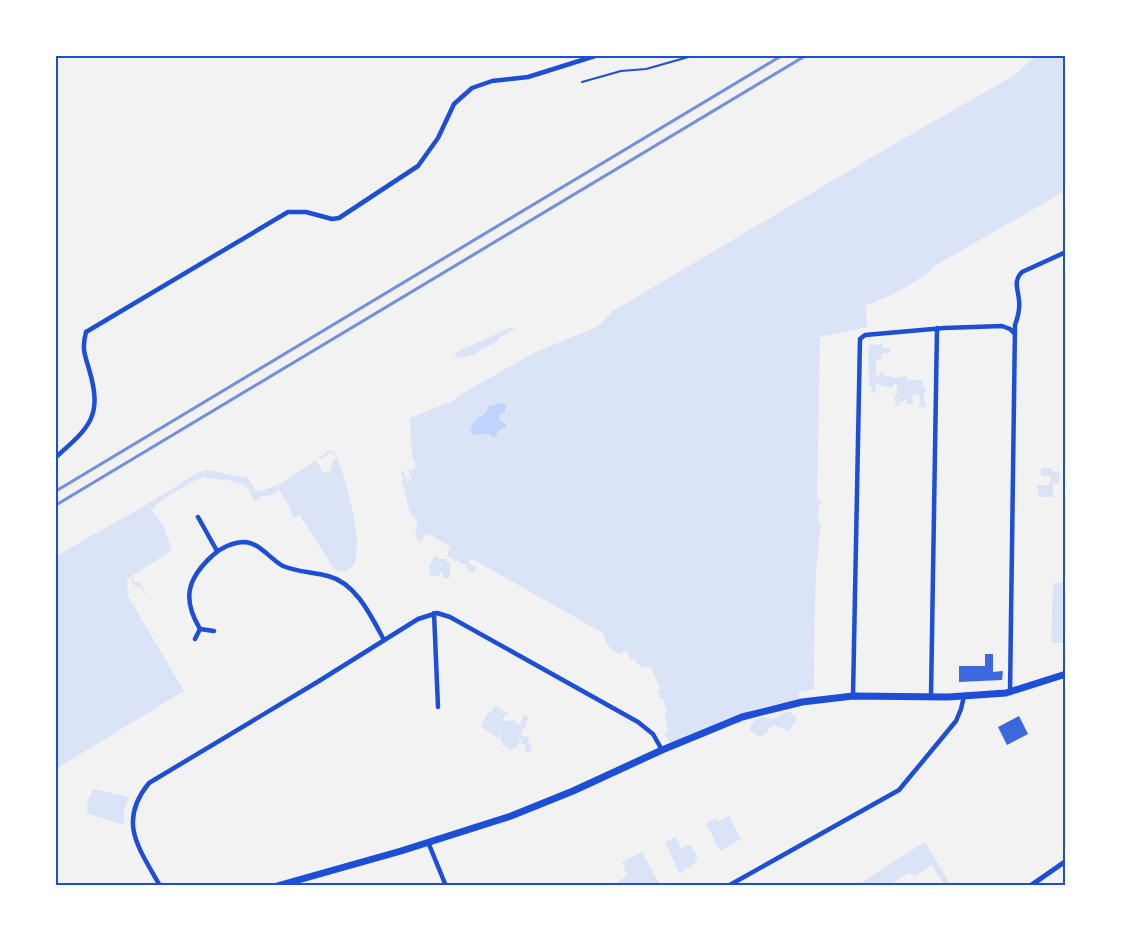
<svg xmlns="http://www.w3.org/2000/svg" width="1121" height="941" font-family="'DejaVu Sans',sans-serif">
<rect width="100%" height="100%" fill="#f2f2f2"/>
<path fill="#dbe4f7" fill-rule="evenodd" d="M1036 56H1065V191L931 268V271L898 292 866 306 867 327 820 337 817 497 822 502 819 506 818 521 821 524C813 578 815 634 814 689L796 693 799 694 800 698 799 700C779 704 751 707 740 724L725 719 707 734 706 737 700 736 671 744 664 733 668 730 665 714 667 708 664 706 665 700 659 698 660 694 657 691 660 689 651 667C640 671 638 661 630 658L627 651 622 652 621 654C610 651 606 644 603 633L472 559 467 563 477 567 473 574 466 568V564H461L459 561H455L451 557H447L446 561 448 563 450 561V578H443L442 571 438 576H430L429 568 433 557 437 556 439 559H446L450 547 429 534 418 542 415 532 418 523 410 512 402 481 403 479 401 470H403L409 487 407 474 413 486 408 469 413 470 416 466 412 457 410 418 447 403 452 402 461 394 536 352 597 327 613 311 896 143 1013 76ZM506 406 507 410 500 414 498 419 504 424V430L490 434 476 435 470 429 480 416 484 414 486 409Z
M511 327 516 328 500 337 497 342 480 350 474 355 462 358 454 356 457 352Z
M882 342 883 348H890V353H882V360L876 361V377L882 371 885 375 896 378 904 376 907 377V380H921L923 383 921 385 924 386 926 390 924 394 926 411 924 407H919L920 397 916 394H913L912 398 914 402 912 404H907L905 400 899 403 900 406 894 405 896 402 894 398 898 392 896 383 892 388 876 384 875 393H871L872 386H869L868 348 871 344 879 345Z
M330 450 336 454C344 475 368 550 351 568 349 570 345 571 343 572L334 569 299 514 296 518 292 517 289 506 279 490 272 495 262 496 255 502 246 485 227 480 207 478 206 476C194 480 158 500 152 510L163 525 172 550 132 576 135 583 139 582 151 602 139 586 133 585 131 577 127 579 128 596 184 691 56 769V556L146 505 197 473 207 470 248 478 255 490 260 492 283 482 316 460 323 473 331 471 333 460 336 459 334 454 330 453 321 459 320 457Z
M1041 468H1053V471H1058L1060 474 1058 483 1053 484V497H1039L1037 485H1049L1051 476H1041Z
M1065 582V643H1051L1053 583Z
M494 705 510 715 505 714 503 719 505 721 513 720 519 725 524 715 529 719 526 721V727L522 730 521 736 529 737 528 741 532 745 531 751 524 753 526 744H522L520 738 518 746 509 751 507 747 503 746 500 739 502 731 498 738 481 727 488 712 491 713Z
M789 711 796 716V721L788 731 774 725 769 728 768 732 759 737 750 730C751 718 763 714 773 719Z
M94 789 129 797 124 812V825L88 814C85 808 89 794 94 789Z
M729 816 741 839 720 851 706 823 716 818 719 821Z
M676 837 681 849 687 845 692 847 698 858 694 860 696 863 690 866 691 868H685V870L680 874 665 842Z
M925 842 951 885H938L943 883 932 865 915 876 909 873 889 885H857Z
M642 852 660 885 657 883 655 885H620L618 881 627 876 622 862Z"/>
<path fill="#bfd3fe" d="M500 403 505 404 506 406 505 412 500 414 499 419 506 425V428L498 431 496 436 493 437 489 434 473 435 470 429 477 418 484 414 489 406Z"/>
<path fill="#3d67dc" d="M985 654H993V672L1003 671 1002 680 959 682V666H985Z
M1019 716 1028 734 1007 745 998 727Z"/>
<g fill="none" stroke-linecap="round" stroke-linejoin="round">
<path stroke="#1d4ed8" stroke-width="2" d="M582 82 621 71 646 69 692 56"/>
<path stroke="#1d4ed8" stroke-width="4.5" d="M56 457C90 427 103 416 89 369 84 353 82 348 86 332L288 212H306L332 219 339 218 418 166 438 138 454 104 472 88 492 81 528 77 595 56
M198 517 217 551
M434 613 438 707
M214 631 200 629C182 599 187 579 212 556 220 548 233 542 245 542 260 543 270 559 283 566 297 572 313 572 328 576 356 583 371 616 384 640
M195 639 200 629
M1010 693 1015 325C1018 317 1020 308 1019 300 1018 289 1013 281 1022 272L1066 252
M853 696 860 339 865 335 944 328 1002 326 1010 329 1015 334
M931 697 937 328
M428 842 446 886
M160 886C139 848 117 822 149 783L319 681 418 619 437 613 450 617 638 722 653 734 662 750
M728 886 899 790 956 721 961 709 964 696"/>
<path stroke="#1d4ed8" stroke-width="5" d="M1030 886 1066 861"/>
<path stroke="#1d4ed8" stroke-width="7" d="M277 886 401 851 511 816 573 791 662 750 742 717 802 702 853 696 948 697 1006 693 1066 674"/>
<path stroke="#7290e2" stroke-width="3" d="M56 491 781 56
M56 505 805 56"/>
</g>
<rect width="1121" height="941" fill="none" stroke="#ffffff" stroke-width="114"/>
<rect x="57" y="57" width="1007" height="827" fill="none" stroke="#1d4ed8" stroke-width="2"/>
</svg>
